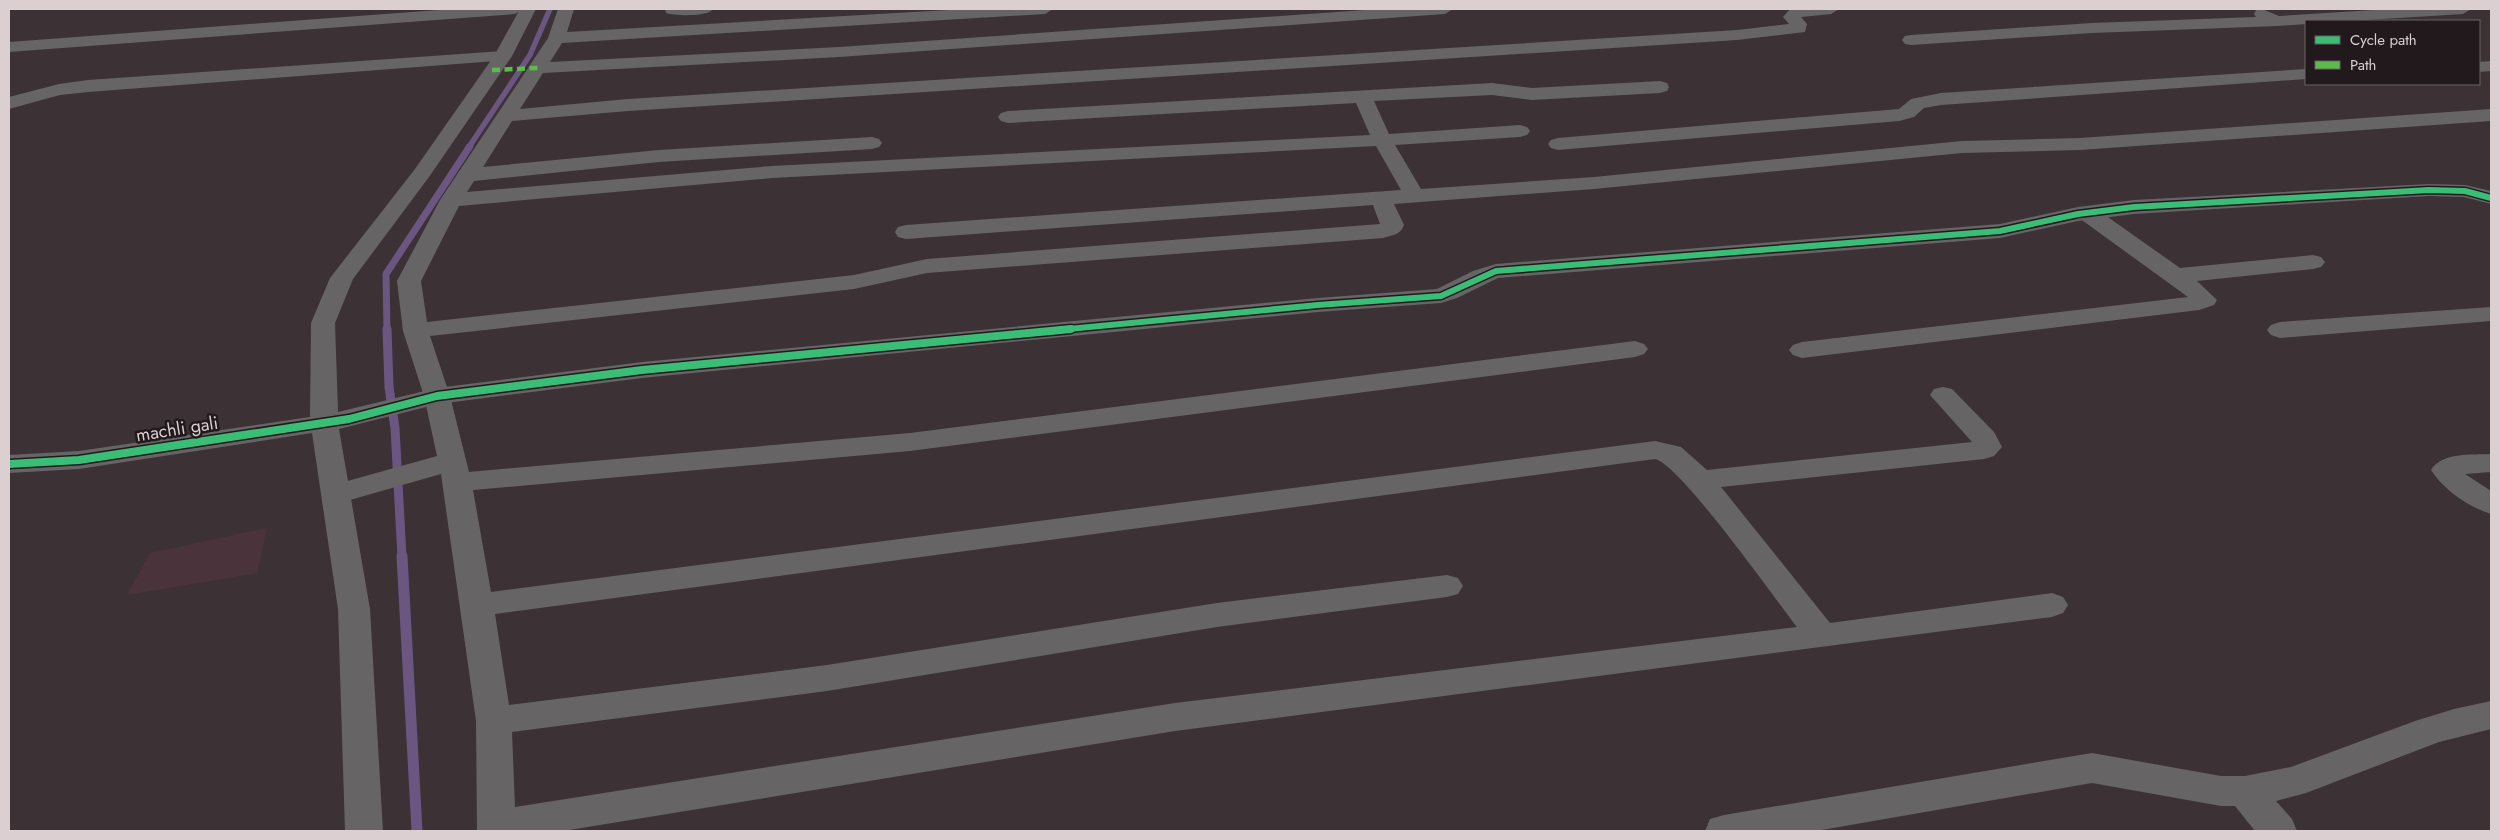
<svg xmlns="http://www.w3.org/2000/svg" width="2500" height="840" font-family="Jost,sans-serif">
<rect width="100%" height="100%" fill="#3c3235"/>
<path fill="#4a333a" d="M267 528 257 573 127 595 150 553Z"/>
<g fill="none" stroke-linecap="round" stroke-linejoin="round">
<path stroke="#6b5682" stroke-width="5.5" d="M469 147 530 55 550 9"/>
<path stroke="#6b5682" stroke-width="7" d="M387 330 386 274 470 146"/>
<path stroke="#6b5682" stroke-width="9" d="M387 329 389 387 395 428 402 557"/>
<path stroke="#6b5682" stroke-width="11" d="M402 556 417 831"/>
<path fill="#676466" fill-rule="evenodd" d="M452 9H523L515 14 9 52V42Z
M558 9H574L567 32 966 9H1053L1045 14 562 43 550 62 839 47 1379 9H1453L1445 14 839 57 543 73 520 109 628 99 1737 30 1789 24 1783 17 1790 9H1839L1831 14 1801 17 1807 24 1805 32 1737 40 628 111 512 121 483 167 659 150 872 137 879 139 882 143 879 147 872 149 659 162 474 181 467 192 772 166 1370 135 1356 103 1008 123 1001 121 998 117 1001 113 1008 111 1492 83 1532 88 1660 81 1667 83 1669 87 1667 91 1660 93 1532 100 1492 95 1374 101 1389 134 1520 125 1527 127 1530 131 1527 135 1520 137 1395 145 1421 189 1594 177 1962 141 2080 138 2491 109V121L2080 150 1962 153 1594 189 1394 204 1404 225C1401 235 1392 235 1383 238L927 273 854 289 430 336 450 396 469 472 910 433 1635 341 1644 344 1648 349 1644 354 1635 357 910 451 473 490 491 592 1655 441 1681 447 1707 470 1972 442 1930 395 1934 389 1943 387 1952 389 1994 432 2002 447 1994 456 1984 459 1721 487 1830 623 2052 593 2063 597 2068 605 2063 613 2052 617 1175 731 563 831H477L476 721 441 474 336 504 326 501 321 494 326 487 437 456 424 396 403 331 397 281 440 200 548 38ZM1376 146 1401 190 906 225 898 227 895 232 898 237 906 239 1373 205 1380 224 927 259 854 275 427 322 421 281 459 206 772 178ZM1655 459C1680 464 1775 599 1797 627L1175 703 515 807 512 732 827 691 1217 627 1447 597 1458 594 1463 586 1458 578 1447 575 1217 603 827 665 509 705 495 614Z
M665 9H713C708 17 675 16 666 13Z
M2262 9 2279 16 2390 9H2471L2463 14 2350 21H2306V24L2277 26 2092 33 1911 45 1905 44 1902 40 1905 36 1911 35 2092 23 2256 17 2254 14 2256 10Z
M503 51 509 52 512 56 509 60 88 92 60 95 9 109V97L59 84 88 80Z
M2491 61V71L2479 72V62Z
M2306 69V79L1941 105 1924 108 1914 117 1899 121 1558 150 1551 148 1548 144 1551 140 1558 138 1899 109 1911 99 1941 93Z
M2087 206 2095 208 2180 268 2313 255 2321 257 2325 262 2321 267 2313 269 2197 281 2217 300 2214 305 2199 310 1802 358 1793 355 1789 350 1793 345 1802 342 2188 297 2079 218 2076 213 2079 208Z
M2491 307V321L2280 338 2271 335 2267 330 2271 325 2280 322Z
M2491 454V472L2465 474 2491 491V514C2468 507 2444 490 2431 470 2442 452 2472 455 2491 454Z
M2491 701V729L2439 742 2306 793 2276 801 2292 819 2297 831H2255L2235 806H2221L2092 783 1816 831H1705L1710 819 1724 815 2092 753 2221 776H2245L2291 767 2415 721 2454 709Z"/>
<path fill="#676466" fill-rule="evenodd" d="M520 9H536L512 56 429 177 353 279 335 323 338 412 437 388 642 362 1318 298 1437 289 1473 271 1496 264 2000 224 2078 207 2134 200 2429 184 2465 185 2491 191V204L2464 197 2429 196 2134 214 2078 221 2000 238 1498 278 1457 298 1441 303 1318 312 642 378 438 404 339 429 370 609 383 831H345L338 609 312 433 79 469 9 473V455L79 451 310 417 311 323 330 278 415 169 494 56Z"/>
<path stroke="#5cbc4b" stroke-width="4.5" stroke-dasharray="8 4.5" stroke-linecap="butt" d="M492 70 538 68"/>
<defs>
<path id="cycleway-far1" d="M1058 330 1318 305 1441 296 1496 271 2000 231 2078 214 2134 207 2429 190 2465 191 2491 198"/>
<path id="cycleway" d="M9 464 79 460 349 419 437 396 642 370 1071 329"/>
</defs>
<use href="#cycleway-far1" stroke="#21191b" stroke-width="9"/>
<use href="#cycleway" stroke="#21191b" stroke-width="11"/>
<use href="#cycleway-far1" stroke="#3abd76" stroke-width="6"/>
<use href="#cycleway" stroke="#3abd76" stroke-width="8"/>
</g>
<g text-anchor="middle" stroke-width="5" stroke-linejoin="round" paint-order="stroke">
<g font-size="18" fill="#dbcfd2" stroke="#21191b">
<text transform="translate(177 429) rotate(-9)" y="6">machli gali</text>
</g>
</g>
<rect width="2500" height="840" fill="none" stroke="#dbcfd2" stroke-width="20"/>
<rect x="2305" y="20" width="175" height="65" fill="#21191b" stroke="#6b6264"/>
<rect x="2315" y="36" width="25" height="8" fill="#3abd76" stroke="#6b6264"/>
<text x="2350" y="45" font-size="15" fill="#dbcfd2">Cycle path</text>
<rect x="2315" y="61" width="25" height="8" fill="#5cbc4b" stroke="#6b6264"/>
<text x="2350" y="70" font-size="15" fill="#dbcfd2">Path</text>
</svg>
